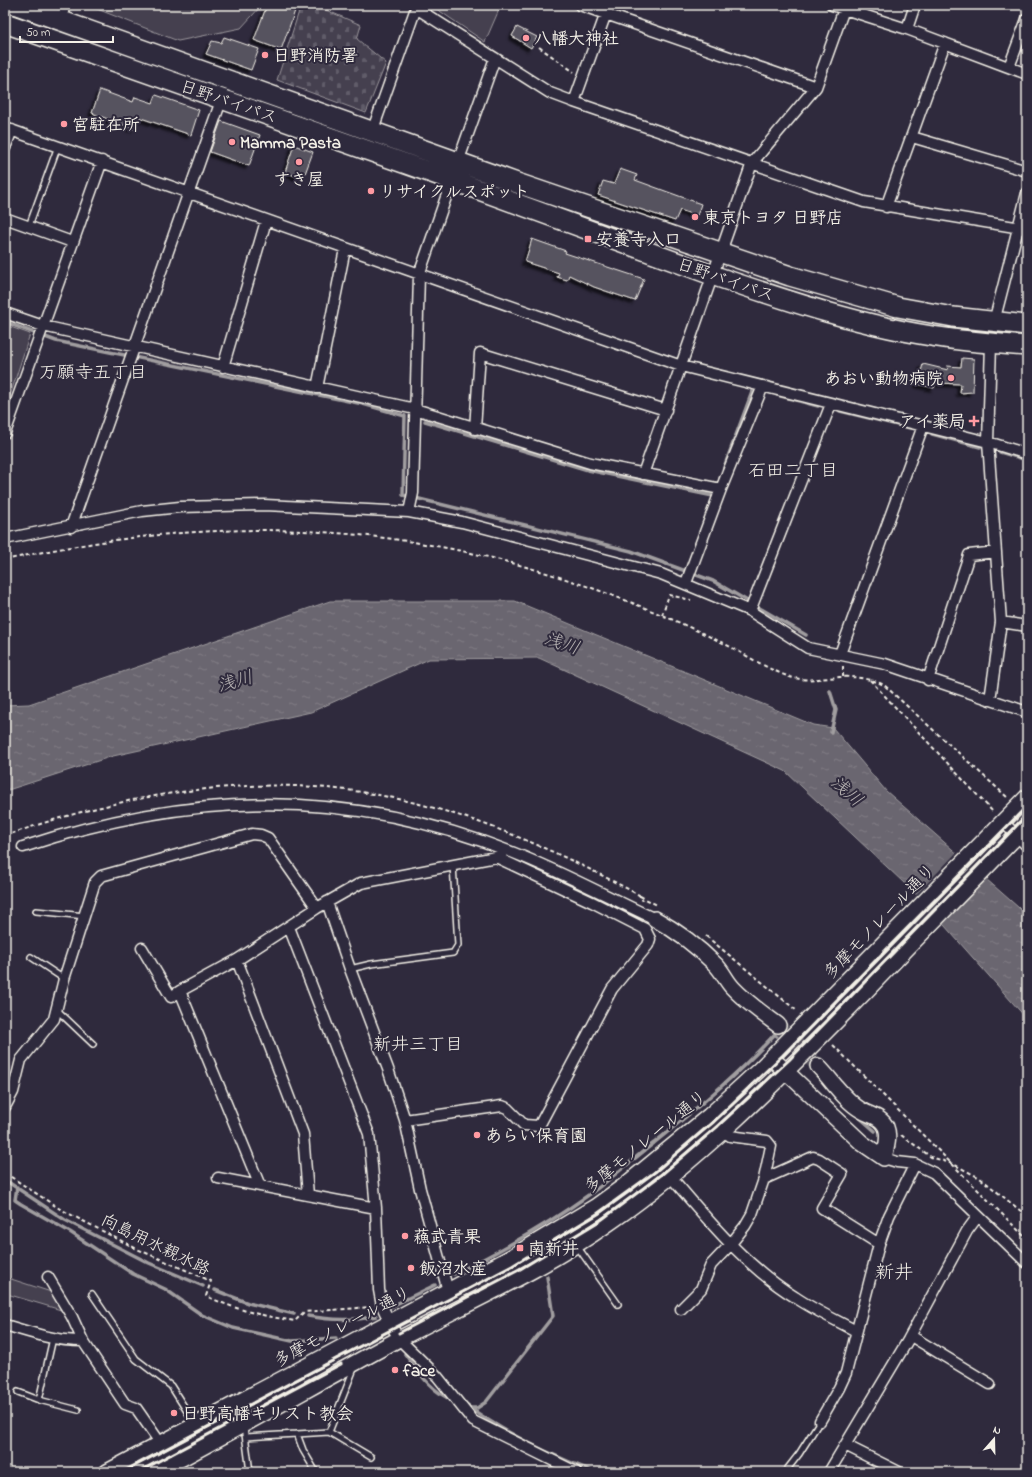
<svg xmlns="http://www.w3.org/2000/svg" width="1032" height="1477" font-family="'Indie Flower','Klee One',sans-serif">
<defs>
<pattern id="cemetery-stones" width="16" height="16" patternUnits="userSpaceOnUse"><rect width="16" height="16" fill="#454050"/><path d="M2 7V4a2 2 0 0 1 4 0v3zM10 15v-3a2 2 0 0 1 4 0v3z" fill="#605c69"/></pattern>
<pattern id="water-ripples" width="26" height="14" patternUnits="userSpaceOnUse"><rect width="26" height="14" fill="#6a6670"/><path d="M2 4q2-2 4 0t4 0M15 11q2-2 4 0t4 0" fill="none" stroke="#807c84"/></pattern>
<filter id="shadow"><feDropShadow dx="-3.5" dy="3.5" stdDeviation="1" flood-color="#0009"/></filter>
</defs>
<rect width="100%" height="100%" fill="#2f2a3d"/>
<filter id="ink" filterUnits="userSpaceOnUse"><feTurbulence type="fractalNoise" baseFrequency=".025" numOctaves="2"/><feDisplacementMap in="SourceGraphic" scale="8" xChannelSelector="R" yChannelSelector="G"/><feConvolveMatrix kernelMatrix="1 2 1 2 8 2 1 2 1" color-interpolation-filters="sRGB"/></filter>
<g filter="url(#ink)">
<path fill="url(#cemetery-stones)" stroke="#9c989c" d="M301 5H314L361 25 357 39 386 63 366 113 277 80Z"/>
<path fill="#454050" stroke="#9c989c" d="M87 5H262L241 28 178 41Z
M431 5H501L485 42Z
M5 325 30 334 5 411Z
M5 1277 51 1292 61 1310 7 1294Z"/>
<path fill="url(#water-ripples)" stroke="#a19ea0" d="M330 601H515L813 725 833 728 886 791 1027 915V1019L921 899 785 771 539 658 429 659 311 712 113 756 5 791V705L29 704Z"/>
<path fill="#2f2a3d" d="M958 851 988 878 942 925 915 896Z"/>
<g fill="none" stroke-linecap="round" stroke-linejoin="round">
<path stroke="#a19ea0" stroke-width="3.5" d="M5 322 56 341 363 404 405 416 403 495 631 551 713 581 806 635
M777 395 818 406
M840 411 910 428
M425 421 588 470 713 496
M932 434 980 447
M1000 452 1027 460
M720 478 752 392
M830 691 836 710 831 732
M859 1117 875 1131
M5 1180 65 1220 149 1263 203 1286
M17 1187 15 1200 21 1204 70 1232 133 1274 165 1289 202 1315 233 1328 292 1341 336 1338
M454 1274C501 1251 547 1225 590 1194 612 1178 632 1160 654 1143 696 1109 738 1074 775 1034L777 1036
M215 1290 248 1303 294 1314
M390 1307 435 1285
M308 1316C329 1320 354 1321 376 1316
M405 1354C418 1371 432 1393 453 1400
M466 1405C504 1433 550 1455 594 1472
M469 1408H477L486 1402 553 1316 547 1277"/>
</g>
<path fill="#56525f" stroke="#f4f1e8" filter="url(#shadow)" d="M267 5H297L281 50 254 40Z
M517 27 537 37 531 48 512 36Z
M224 37 259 49 251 70 206 54 212 41 221 43Z
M100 90 133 102 135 97 153 103 156 95 199 110 191 135 138 117 134 129 92 113Z
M221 121 260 135 249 166 210 152Z
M294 145 313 152 303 179 285 172Z
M620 169 637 175 635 180 701 204 697 216 680 210 675 221 598 195 603 181 614 184Z
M532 239 566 251 565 253 644 279 635 301 594 287 569 275 567 280 557 277 559 273 525 262Z
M962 358 974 359 973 392 960 393 961 384 936 383 934 388 918 384 923 364 948 370 947 366 961 367Z"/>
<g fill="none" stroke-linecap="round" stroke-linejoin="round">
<path stroke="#4d4857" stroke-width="15" stroke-dasharray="15 8" stroke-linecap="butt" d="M778 1025 818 1066"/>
<defs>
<path id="lane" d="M29 226 58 146
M36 911 85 916
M31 957 64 979
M350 969 371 964 453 953 458 945 453 865
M57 1010 93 1044
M577 1246 618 1304
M92 1294 136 1359 171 1386 195 1424
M18 1392 39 1400 78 1410
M39 1400 53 1338
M244 1427 250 1472
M329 1432 355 1366
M297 1434 329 1432 371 1457
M246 1437 297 1434 303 1450 316 1472
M785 1472 799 1454 820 1421"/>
<path id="street" d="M580 5 816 87
M832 5 907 29 1027 74
M60 21 65 5
M907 29 915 5
M1009 67 1027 19
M574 102 864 202 1027 229
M5 128 681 366 988 442 1027 454
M372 132 416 8 550 93 574 102 609 5
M912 137 1027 171
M5 148 12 130
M458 162 495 58
M886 207 945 43
M5 218 72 242
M5 313 43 326 415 409 590 463 721 489 686 583
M994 322 1027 193
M223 367 266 221
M317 388 345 249
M475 429 480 353 666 410
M5 433 102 161
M643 474 752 163 816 87 844 9
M721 489 763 386
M409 512 413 493 419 275 452 180
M71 527 222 98
M5 539 142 511 180 507 265 505 409 512 462 522 661 574 750 611 808 648 885 664 1027 712
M750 611 831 404
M1001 622 1027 626
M840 654 923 426
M928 680 969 555 996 552
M990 700 1001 622 988 442 991 344
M1003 822 1027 846
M23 847C191 791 348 787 514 853 562 872 608 897 655 919
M327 902 350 969 388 1069 405 1120 420 1189 448 1291
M289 927 369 1134 376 1208 379 1290 382 1306 390 1323 399 1339 437 1376 473 1421 576 1472
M142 948 171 997 180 991 260 1186
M237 960 303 1134 308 1195
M180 991 237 960 317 908 361 883 501 856
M5 1107 13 1092 21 1060 54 1019 64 979 95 882 101 876 252 834 261 835 268 838 317 908
M405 1120 502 1106 507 1108 524 1125 539 1126 612 989 648 945 650 939 645 929 592 902 496 857
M884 1158 897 1162 915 1164 934 1173 1027 1263
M671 1177C708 1220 746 1267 795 1297 814 1310 836 1320 856 1331
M218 1178 376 1208
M764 1179 813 1157 819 1159 842 1174 822 1208 879 1244
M48 1277 72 1317 83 1341 125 1404 136 1408 161 1444
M681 1309 701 1289 711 1265 730 1245 745 1226 752 1214 764 1179 771 1146 767 1141 730 1136 724 1130
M5 1325C31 1333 56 1341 83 1341
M911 1336 990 1384
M820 1421 839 1388 846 1373 879 1244 889 1216 915 1164
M845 1445 899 1472
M829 1472 908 1340 967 1231 978 1216
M1026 1472 1027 1471"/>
<path id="secondary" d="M655 919C677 931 698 947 716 965 723 972 726 981 733 988 746 1002 762 1013 778 1025
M778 1064 862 1143 884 1158C886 1148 890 1137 886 1127 881 1116 870 1116 861 1110 844 1100 832 1080 818 1066
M107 1472 510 1258 595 1207 624 1186 709 1116 760 1069 1027 797
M156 1472C237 1429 316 1384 397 1340 469 1302 543 1270 609 1223 704 1157 785 1073 866 991 919 935 974 881 1027 825"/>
<path id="highway" d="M17 5 517 183 790 276 898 307 953 317 1027 325
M5 23 452 180 712 275C788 301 865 327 945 338 972 342 1000 344 1027 346"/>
</defs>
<use href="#lane" stroke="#f4f1e8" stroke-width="8"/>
<use href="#street" stroke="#f4f1e8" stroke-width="13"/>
<use href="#secondary" stroke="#f4f1e8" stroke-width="18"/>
<use href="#highway" stroke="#f4f1e8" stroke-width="22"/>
<path stroke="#f4f1e8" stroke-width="2" stroke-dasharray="4 3" stroke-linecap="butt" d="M539 47 574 72
M5 560C214 513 410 519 611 595 650 609 688 626 725 644 746 655 767 669 790 677 807 682 823 678 840 677 854 676 872 679 884 685L1008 798
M662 615 669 595 691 600
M843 677V666
M870 680 994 813
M5 836C116 796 236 775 354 791 454 805 551 847 639 895L643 901
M640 896 657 905
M706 936 797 1011
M833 1045 1027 1239
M901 1135 931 1157 953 1164 980 1178 1027 1216
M5 1173 60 1209 137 1249 211 1281 206 1296C236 1310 263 1316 295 1321L304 1312 371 1307"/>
<use href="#lane" stroke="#2f2a3d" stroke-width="5"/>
<use href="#street" stroke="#2f2a3d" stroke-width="10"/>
<use href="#secondary" stroke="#2f2a3d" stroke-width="15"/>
<use href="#highway" stroke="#2f2a3d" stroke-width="19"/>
<path stroke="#f4f1e8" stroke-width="3" d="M399 1333 517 1271 601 1220 661 1175 718 1126 789 1060 1027 815
M122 1472 512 1266 597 1214 655 1172 714 1121 783 1055 1027 806
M138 1472 341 1364"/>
</g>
</g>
<g fill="#ff9aa2" stroke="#2f2a3d" stroke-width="1.5">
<circle cx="526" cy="38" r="4"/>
<circle cx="265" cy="55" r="4"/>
<circle cx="64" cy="124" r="4"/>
<circle cx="232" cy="142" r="4"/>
<circle cx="299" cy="162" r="4"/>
<circle cx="371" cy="191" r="4"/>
<circle cx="695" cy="217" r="4"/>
<rect x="584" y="235" width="8" height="8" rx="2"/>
<circle cx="951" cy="378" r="4"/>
<path d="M972 415h4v4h4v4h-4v4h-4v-4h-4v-4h4z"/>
<circle cx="477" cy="1135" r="4"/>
<circle cx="405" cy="1236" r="4"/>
<rect x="516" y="1244" width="8" height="8" rx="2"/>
<circle cx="411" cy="1268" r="4"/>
<circle cx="395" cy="1370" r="4"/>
<circle cx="174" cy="1413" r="4"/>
</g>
<g text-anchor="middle" stroke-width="4" stroke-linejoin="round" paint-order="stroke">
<g font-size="17" font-weight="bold" fill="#f4f1e8" stroke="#2f2a3d" text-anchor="start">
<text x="534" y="44">八幡大神社</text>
<text x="273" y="61">日野消防署</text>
<text x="72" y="130">宮駐在所</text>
<text x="240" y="148">Mamma Pasta</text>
<text x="299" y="185" text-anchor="middle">すき屋</text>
<text x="379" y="197">リサイクルスポット</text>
<text x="703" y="223">東京トヨタ 日野店</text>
<text x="596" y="245">安養寺入口</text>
<text x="943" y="384" text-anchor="end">あおい動物病院</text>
<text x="966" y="427" text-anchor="end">アイ薬局</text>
<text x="485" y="1141">あらい保育園</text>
<text x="413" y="1242">蘓武青果</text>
<text x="528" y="1254">南新井</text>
<text x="419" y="1274">飯沼水産</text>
<text x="403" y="1376">face</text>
<text x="182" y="1419">日野高幡キリスト教会</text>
</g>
<g font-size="17" fill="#f4f1e8" stroke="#2f2a3d">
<text transform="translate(229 101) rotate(19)" y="6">日野バイパス</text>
<text transform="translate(726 279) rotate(19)" y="6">日野バイパス</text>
<text transform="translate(879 921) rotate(-46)" y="6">多摩モノレール通り</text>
<text transform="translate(645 1141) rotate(-39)" y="6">多摩モノレール通り</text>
<text transform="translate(156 1244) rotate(26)" y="6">向島用水親水路</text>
<text transform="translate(342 1326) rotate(-28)" y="6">多摩モノレール通り</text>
</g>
<g font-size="18" fill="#f4f1e8" stroke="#2f2a3d">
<text x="93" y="378">万願寺五丁目</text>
<text x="793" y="476">石田二丁目</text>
<text x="418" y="1050">新井三丁目</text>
</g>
<g font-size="18" font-style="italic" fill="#b6b2b2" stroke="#2f2a3d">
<text transform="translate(562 643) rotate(18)" y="6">浅川</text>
<text transform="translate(235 681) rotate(-16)" y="6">浅川</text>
<text transform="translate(847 791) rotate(41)" y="6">浅川</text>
</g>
<g font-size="19" fill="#f4f1e8" stroke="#2f2a3d">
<text x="894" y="1278">新井</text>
</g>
</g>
<rect width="1032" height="1477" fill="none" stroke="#2f2a3d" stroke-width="20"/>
<rect x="10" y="10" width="1012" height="1457" fill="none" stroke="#f4f1e8" stroke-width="1.5" filter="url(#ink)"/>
<g transform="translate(994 1439) rotate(20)" stroke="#2f2a3d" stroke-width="3" paint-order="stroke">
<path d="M0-3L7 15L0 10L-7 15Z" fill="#f4f1e8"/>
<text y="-6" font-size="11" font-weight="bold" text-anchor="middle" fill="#f4f1e8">N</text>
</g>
<path d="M20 36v6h93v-6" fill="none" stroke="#f4f1e8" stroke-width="2"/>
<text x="26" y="36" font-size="12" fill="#f4f1e8" stroke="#2f2a3d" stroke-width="3" paint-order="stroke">50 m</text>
</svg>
